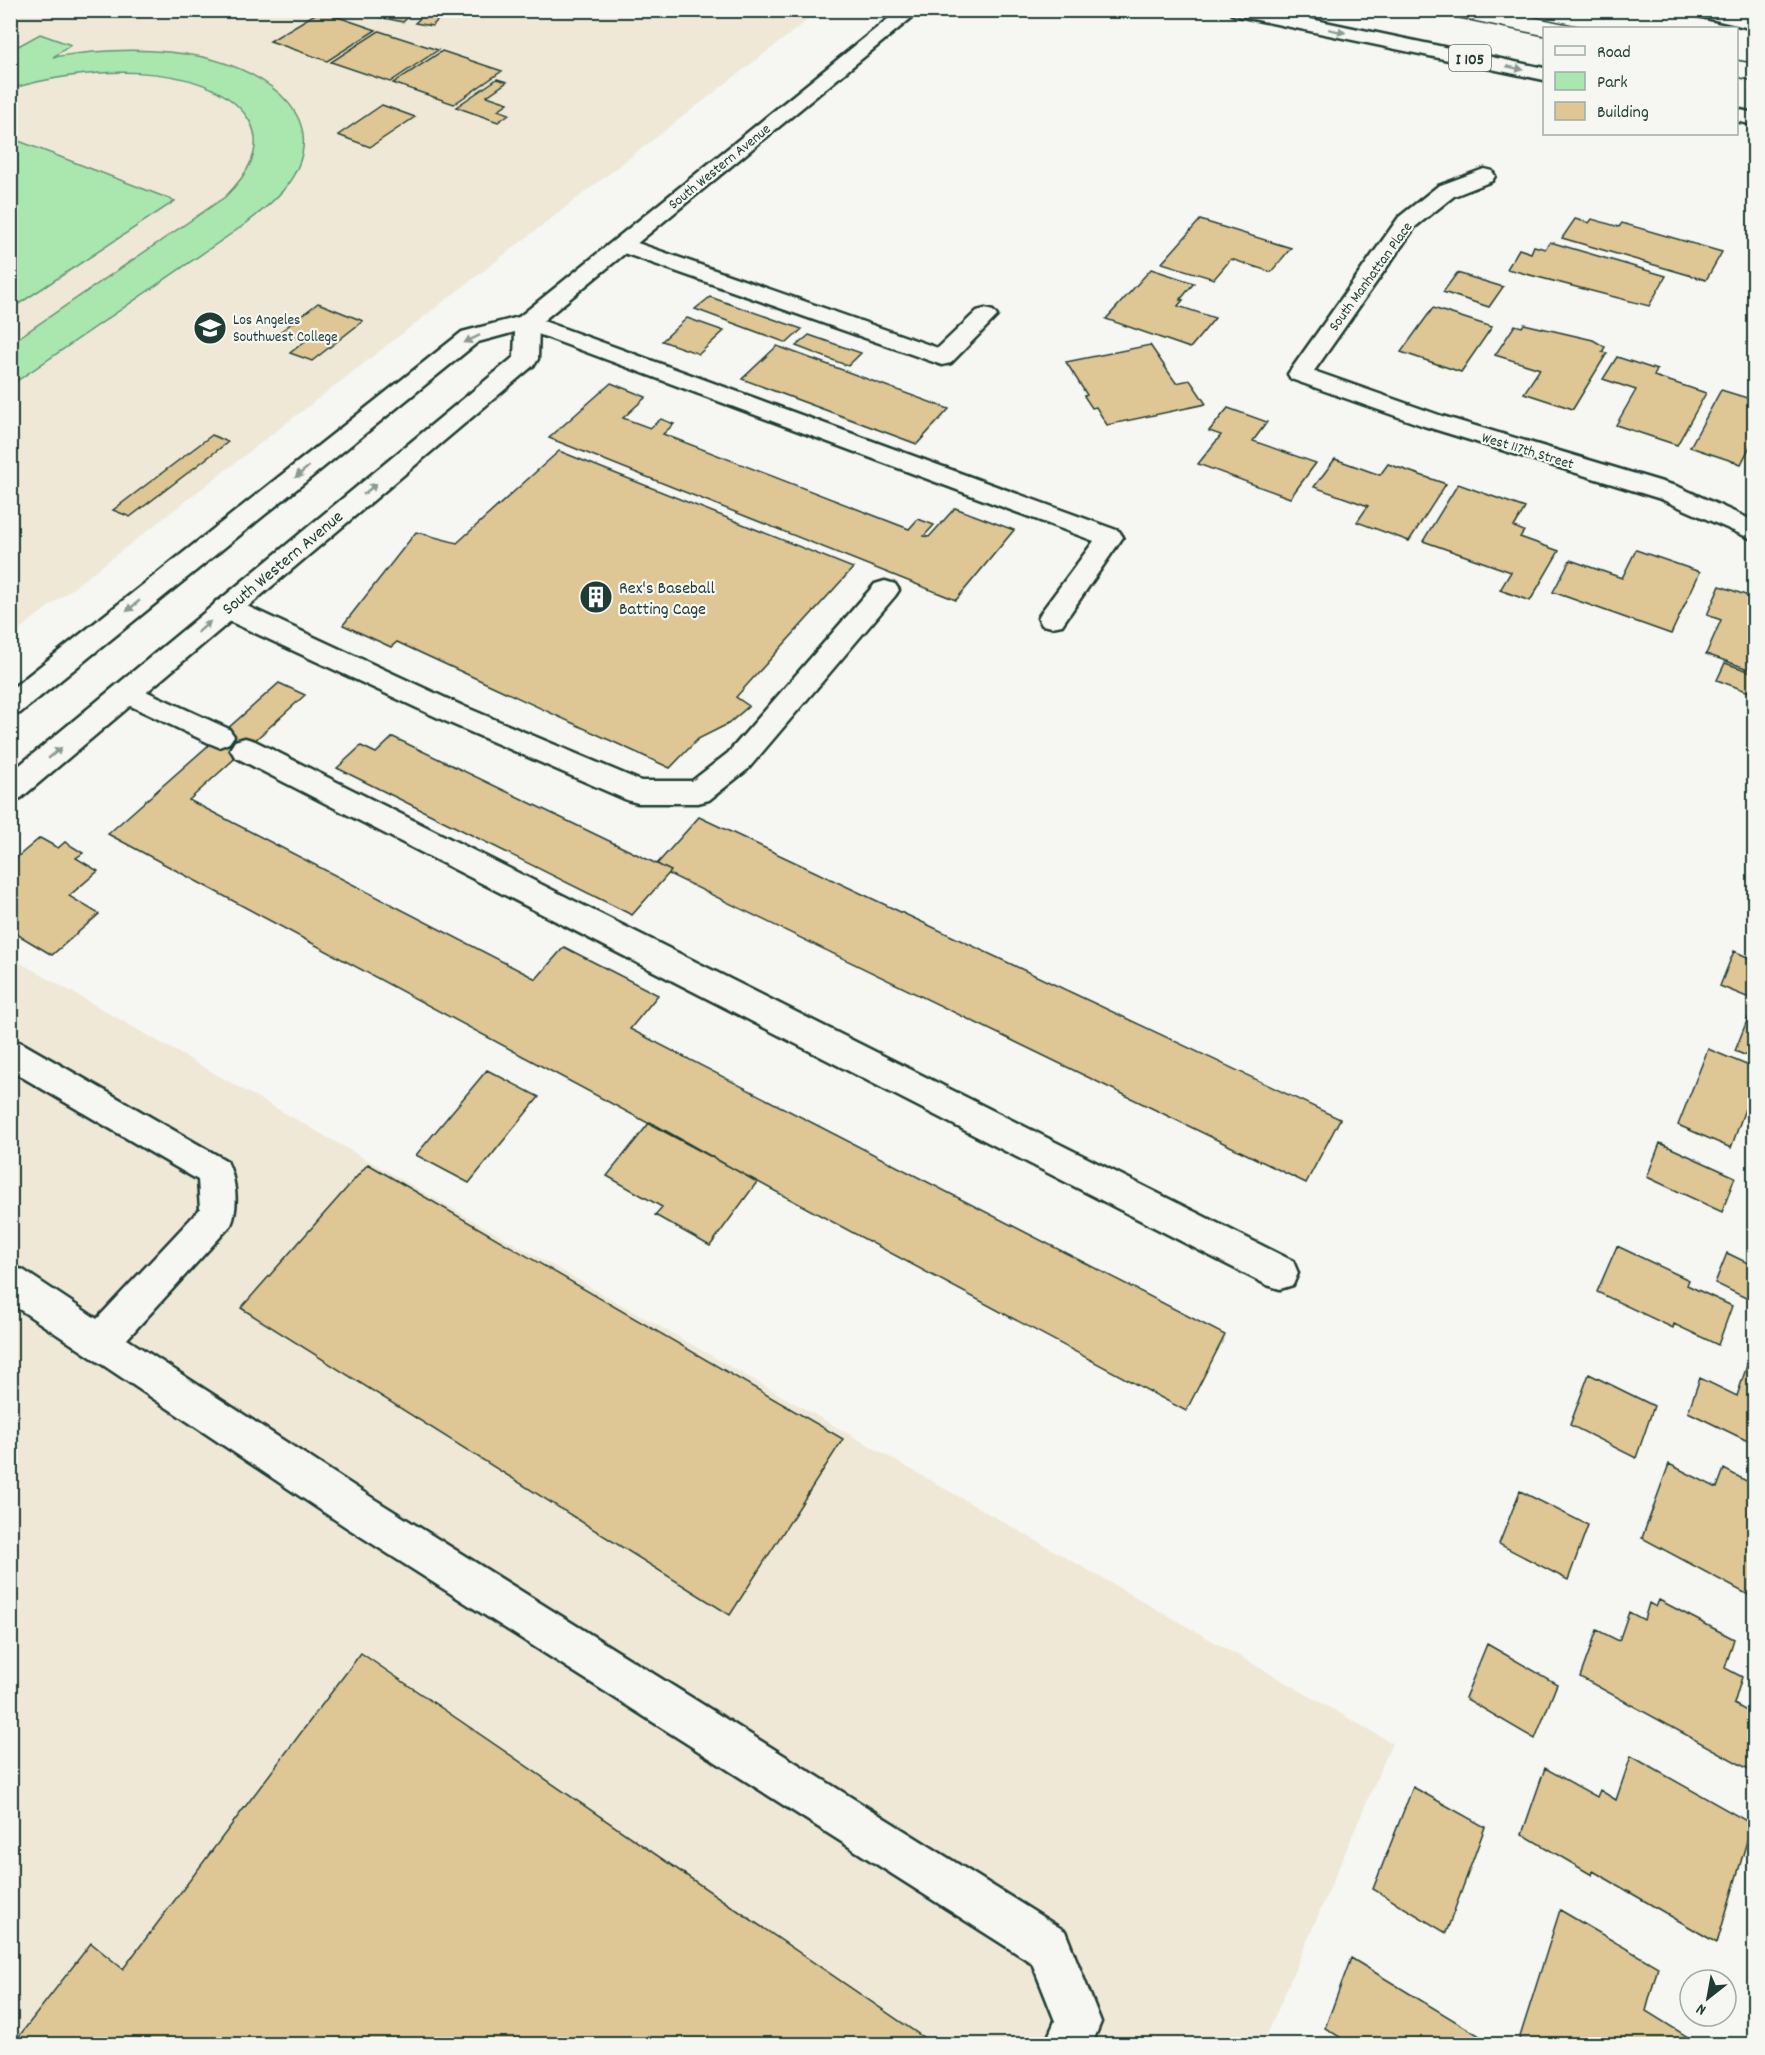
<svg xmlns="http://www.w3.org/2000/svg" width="1765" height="2055" font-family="Dekko,sans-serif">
<rect width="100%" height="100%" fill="#f6f6f2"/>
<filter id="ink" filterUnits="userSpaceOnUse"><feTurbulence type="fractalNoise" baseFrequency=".0167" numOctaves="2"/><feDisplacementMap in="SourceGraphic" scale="12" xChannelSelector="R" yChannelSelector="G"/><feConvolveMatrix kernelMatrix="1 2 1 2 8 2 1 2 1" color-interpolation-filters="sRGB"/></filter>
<g filter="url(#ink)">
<path fill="#efe8d6" d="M746 10 808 20 11 636V11Z
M10 957 1392 1743 1263 2044H11Z"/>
<path fill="#a9e7af" stroke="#649272" stroke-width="1.5" d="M40 34 71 45 53 57C102 49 153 47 203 57 266 71 338 119 285 188 273 203 258 214 244 225L11 385V343L225 197C245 177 266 149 249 120 208 55 73 69 11 89V50Z
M10 138H11L175 201 11 309Z"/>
<path fill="#dec695" stroke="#1f3d34" stroke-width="1.5" d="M345 10H416L403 22Z
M429 10H448L432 26 415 23Z
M320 11 376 30 327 61 270 41Z
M379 31 438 50 390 82 331 62Z
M442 51 502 71 454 104 393 83Z
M497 79 507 82 487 96 508 103 498 110 509 114 498 122 456 107Z
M382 105 415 117 370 147 338 135Z
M1575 219 1589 223 1592 219 1619 227 1622 223 1722 252 1706 280 1562 238Z
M1200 220 1291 248 1271 272 1231 259 1214 279 1162 263Z
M1550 242 1666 276 1649 306 1507 269 1519 249 1531 253 1534 246 1545 249Z
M1151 269 1194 283 1180 300H1183L1178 306 1215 318 1190 348 1106 319Z
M1457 273 1503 287 1489 307 1443 292Z
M710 297 802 329 787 343 695 309Z
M318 303 363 321 312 361 290 353 305 341 280 332Z
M1433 308 1492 327 1461 372 1401 352Z
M687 318 724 331 699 354 662 341Z
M1524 324 1593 340 1605 347 1602 352 1607 353 1573 409 1524 393 1540 369 1495 355 1515 325 1522 327Z
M809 335 861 353 848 366 796 346Z
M1150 345 1176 383 1190 380 1206 404 1107 425 1096 407 1092 408 1084 396 1087 395 1066 362Z
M777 346 949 409 917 444 742 379Z
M1617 357 1657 370 1654 376 1706 393 1677 445 1616 425 1636 390 1603 379Z
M611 383 646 397 623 418 650 428 661 419 674 424 663 434 909 529 918 519 934 525 924 536 929 537 955 508 1014 530 956 600 549 438Z
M1721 390 1754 400V438L1741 464 1690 447Z
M1228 408 1267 422 1253 441 1316 463 1290 498 1198 464 1221 435 1209 431Z
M212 435 228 442 130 517 113 510Z
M559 451 853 568 736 697 749 706 728 724 698 739 670 768 397 642 391 647 343 625 416 532 457 543Z
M1335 459 1380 475 1388 464 1446 484 1409 541 1357 522 1368 506 1314 487Z
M1458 484 1525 508 1514 527 1524 531 1520 537 1559 551 1530 601 1500 590 1511 572 1423 541Z
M1636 550 1700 572 1671 634 1553 592 1570 560 1622 578Z
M1720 586 1754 598V671L1706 654 1721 620 1707 615Z
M1725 663 1754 673V694L1717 680Z
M279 683 305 695 189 800 536 979 564 947 658 995 630 1029 1225 1335 1186 1411 108 834Z
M393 737 657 864 671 871 632 915 337 768 361 746 376 753Z
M699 817 1340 1119 1306 1183 669 874 671 871 657 864Z
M40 838 58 848 65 842 83 853 76 858 98 871 69 896 99 914 52 955 10 930V863Z
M1734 951 1754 960V1000L1720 986Z
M1748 1018 1754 1021V1059L1735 1051Z
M1708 1049 1754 1068V1084L1731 1148 1678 1125Z
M487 1070 539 1097 469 1183 416 1155Z
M650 1122 757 1182 710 1246 655 1215 662 1207 607 1176Z
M1660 1143 1735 1177 1722 1212 1647 1177Z
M368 1164 843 1439 730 1615 241 1308Z
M1617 1246 1689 1280 1687 1285 1732 1306 1718 1345 1674 1324 1673 1328 1597 1292Z
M1727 1253 1754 1266V1302L1715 1283Z
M1754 1344V1444L1688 1412 1700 1378 1737 1396Z
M1589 1374 1654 1406 1636 1458 1570 1425Z
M1669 1464 1717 1488 1724 1469 1754 1485V1598L1642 1538Z
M1520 1491 1588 1525 1568 1580 1499 1544Z
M1659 1600 1734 1639 1725 1668 1742 1677 1734 1704 1754 1715V1772L1580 1677 1597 1630 1619 1641 1629 1612 1644 1620 1649 1603 1656 1607Z
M1487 1644 1557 1684 1535 1739 1465 1698Z
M361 1653 933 2044H13L91 1943 123 1969Z
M1631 1756 1752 1824 1717 1943 1593 1871 1592 1875 1522 1834 1545 1768 1597 1797 1600 1790 1616 1800Z
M1413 1787 1485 1827 1446 1933 1373 1889Z
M1560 1910 1658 1967 1646 2011 1688 2037 1686 2044 1518 2043Z
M1351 1958 1493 2044H1351L1325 2028Z"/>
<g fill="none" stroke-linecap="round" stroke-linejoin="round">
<defs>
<path id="lane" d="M623 238 938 348 977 311 985 309 993 311 997 316 951 363 942 365 615 250 612 245 615 240Z
M527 315 1119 531 1123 537 1062 625 1052 627 1042 625 1038 618 1042 611 1094 541 519 327 515 322 519 317Z
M885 581 895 584 899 590 895 596 748 769 709 800 698 803H638L627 800 445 721 216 615 212 608 216 601 226 599 236 601 465 707 641 781H692L728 753 875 584Z
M128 683 229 729 234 736 229 743 219 747 209 743 118 700 114 693 118 686Z
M245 738 255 741 1293 1261 1298 1273 1293 1285 1280 1289 1267 1285 235 757 230 749 235 741Z
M10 1039 22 1043 227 1161C236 1179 239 1207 231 1225L127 1339 374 1499 1065 1931 1101 2022 1092 2044H1045L1055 2021 1032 1963 346 1527 10 1303V1266L23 1270 97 1319 200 1209 198 1180 10 1070Z"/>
<path id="street" d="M1484 169 1492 171 1495 176 1492 181 1454 196 1415 227 1314 371 1442 416 1679 487 1754 521V540L1661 499 1424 426 1291 379 1288 374 1399 217 1438 186Z"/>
<path id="primary" d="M899 10H921L539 324 538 359 535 364 21 798 10 801V773L514 357 515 332 478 342 20 713 10 716V690L462 332 519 317Z"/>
<path id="highway" d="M1229 10H1268L1544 68V80L1238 16 1231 14Z
M1687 10H1724L1754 17V29L1689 14Z
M1736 109 1754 113V125L1736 121Z"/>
</defs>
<use href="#lane" stroke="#1f3d34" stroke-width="5"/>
<use href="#street" stroke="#1f3d34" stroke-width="5"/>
<use href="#primary" stroke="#1f3d34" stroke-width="5"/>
<use href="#highway" stroke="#1f3d34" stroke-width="5"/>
<use href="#lane" fill="#f6f6f2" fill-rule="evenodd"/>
<use href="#street" fill="#f6f6f2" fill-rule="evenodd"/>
<use href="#primary" fill="#f6f6f2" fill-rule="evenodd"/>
<use href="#highway" fill="#f6f6f2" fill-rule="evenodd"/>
<path stroke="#1f3d34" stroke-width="1.5" d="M1421 10 1544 36
M1501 10 1588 28
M1736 60 1754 63
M1736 77 1754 81"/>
</g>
<defs><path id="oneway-solid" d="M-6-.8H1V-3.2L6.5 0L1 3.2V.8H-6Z" transform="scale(1.5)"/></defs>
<g fill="#8a9a93">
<use href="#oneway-solid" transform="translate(1337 31) rotate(12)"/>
<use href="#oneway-solid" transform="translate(1515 68) rotate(12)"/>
<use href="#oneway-solid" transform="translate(472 339) rotate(154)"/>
<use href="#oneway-solid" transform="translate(302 472) rotate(141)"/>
<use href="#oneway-solid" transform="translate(370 489) rotate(-40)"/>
<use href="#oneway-solid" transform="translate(133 606) rotate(140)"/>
<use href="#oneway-solid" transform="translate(204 627) rotate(-41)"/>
<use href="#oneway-solid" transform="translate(55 753) rotate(-40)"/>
</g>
</g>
<defs>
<symbol id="university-disc" viewBox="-11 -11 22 22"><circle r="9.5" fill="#1f3d34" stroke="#f6f6f2"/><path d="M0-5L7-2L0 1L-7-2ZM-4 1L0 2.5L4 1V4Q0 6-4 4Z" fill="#fff"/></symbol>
<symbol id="building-disc" viewBox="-11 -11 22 22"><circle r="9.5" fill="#1f3d34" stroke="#f6f6f2"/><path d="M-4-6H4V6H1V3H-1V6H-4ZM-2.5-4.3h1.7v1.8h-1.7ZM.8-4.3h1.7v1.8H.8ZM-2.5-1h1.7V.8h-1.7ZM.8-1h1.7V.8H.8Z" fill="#fff"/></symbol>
</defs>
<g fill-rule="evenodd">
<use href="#university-disc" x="191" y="309" width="38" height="38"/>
<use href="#building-disc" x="577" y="578" width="38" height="38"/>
</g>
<g text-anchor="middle" stroke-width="4.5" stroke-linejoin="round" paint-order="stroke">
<g font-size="15" fill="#1f3d34" stroke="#f6f6f2">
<text transform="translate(719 166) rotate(-39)" y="5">South Western Avenue</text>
<text transform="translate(1370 276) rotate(-54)" y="5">South Manhattan Place</text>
<text transform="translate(1528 450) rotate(17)" y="5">West 117th Street</text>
</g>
<g font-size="15" fill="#1f3d34" stroke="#f6f6f2" text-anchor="start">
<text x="233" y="324">Los Angeles<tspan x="233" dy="17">Southwest College</tspan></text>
</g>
<rect fill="#f6f6f2" stroke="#60746d" stroke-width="1.5" x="1449" y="45" width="42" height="26" rx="4.5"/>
<g font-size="16" font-weight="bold" fill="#1f3d34">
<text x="1470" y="64">I 105</text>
</g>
<g font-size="18" fill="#1f3d34" stroke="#f6f6f2">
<text transform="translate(282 562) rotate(-40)" y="6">South Western Avenue</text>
</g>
<g font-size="18" fill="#1f3d34" stroke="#f6f6f2" text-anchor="start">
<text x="619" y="593">Rex's Baseball<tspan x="619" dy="21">Batting Cage</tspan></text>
</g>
</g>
<rect width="1765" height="2055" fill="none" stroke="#f6f6f2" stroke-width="36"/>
<rect x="18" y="18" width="1729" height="2019" fill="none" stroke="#1f3d34" stroke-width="2" filter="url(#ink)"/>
<rect x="1543" y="27" width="195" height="108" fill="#f6f6f2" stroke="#a0aca6" stroke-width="1.5"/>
<rect x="1555" y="46" width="30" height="9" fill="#f6f6f2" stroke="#a0aca6" stroke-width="1.5"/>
<text x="1597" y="57" font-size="18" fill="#1f3d34">Road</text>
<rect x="1555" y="72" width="30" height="18" fill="#a9e7af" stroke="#a0aca6" stroke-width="1.5"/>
<text x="1597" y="87" font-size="18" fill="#1f3d34">Park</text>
<rect x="1555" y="102" width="30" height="18" fill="#dec695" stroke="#a0aca6" stroke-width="1.5"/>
<text x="1597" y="117" font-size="18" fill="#1f3d34">Building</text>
<g transform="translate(1708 1998) rotate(211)"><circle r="28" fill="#f6f6f2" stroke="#a0aca6" stroke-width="1.5"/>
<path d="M0-4.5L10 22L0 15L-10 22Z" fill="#1f3d34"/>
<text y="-9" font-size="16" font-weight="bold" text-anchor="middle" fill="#1f3d34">N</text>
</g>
</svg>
